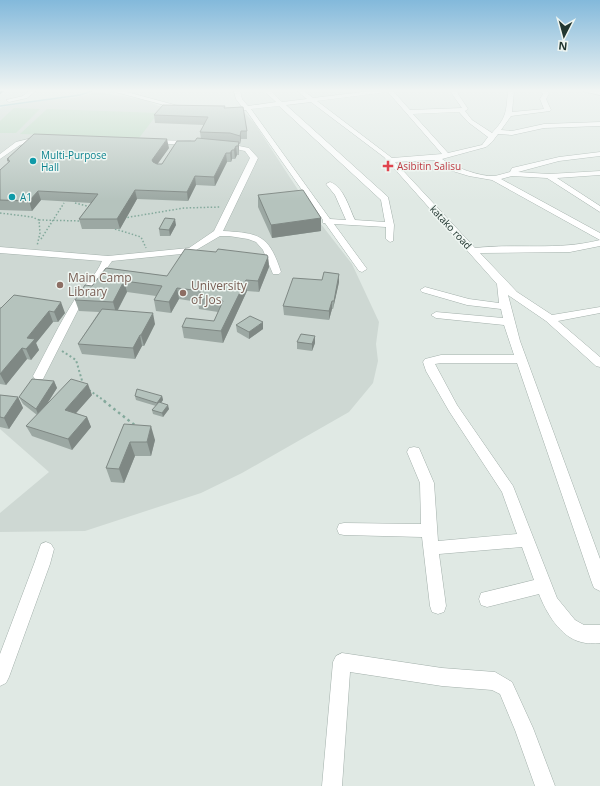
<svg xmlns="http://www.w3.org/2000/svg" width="600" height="786" font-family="'Open Sans',sans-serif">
<rect width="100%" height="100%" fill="#e0e9e4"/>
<path fill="#ced8d3" d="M97 92 145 100 159 106 179 109 222 112 243 111 255 124 317 219 352 264 379 322 376 344 378 361 373 383 349 412 242 473 201 493 85 531 0 532V513L49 472 0 429V109L2 107 53 99 74 98Z"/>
<path fill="#bbd8c2" d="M14 108 40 109 16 133H0V121Z
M47 109 158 113 139 138 20 134Z"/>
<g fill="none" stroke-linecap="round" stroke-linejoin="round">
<path stroke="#8dc1c8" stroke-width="1.5" d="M0 106 80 95 92 91"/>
<defs>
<path id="minor" d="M29 91H36L27 98 9 102 6 100 23 96Z
M112 91H123L186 108 183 110Z
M234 91H240L242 99 248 106 276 102 264 91H271L282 102 307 99 297 91H304L313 98 371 91H393L410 110 462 108 450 91H456L468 109 465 111 472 120 492 133C507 117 506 112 508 91H514L512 112 544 109 540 99 543 94 541 91H547L549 94 546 99 551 110 550 111 511 116 501 130 512 131 544 124 600 122V126L544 128 512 135 498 134 492 142 486 147 442 159C454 167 480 177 495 176 500 175 505 173 510 172L512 168 559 157 600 152V156L559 161 518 172 549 174 600 171V175L557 178 600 206V212L547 178 512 176 501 179 600 233V240L492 180 469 176 446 169 434 160 395 162 475 248C518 243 556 251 600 240V246L570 252 480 253 517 292 552 315 600 307V313L558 321 600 357V367L596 366 546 321 508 295 520 341 600 559V591L594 588 592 583 517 363H441L435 364 457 405 513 486 557 598 575 620 584 625H600V643C594 643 587 644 581 642 560 637 546 612 539 594L487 607 481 605 479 599 481 593 534 580 522 547 439 554 446 606 444 612 438 614 432 612 430 606 422 537 344 535 339 534 337 529 339 524 344 523 421 524 420 483 407 452 409 448 414 447 419 448 434 483 438 541 517 534 502 492 449 411 426 371 423 362 425 359 441 355H514L504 325 436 318 431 315 436 312 503 318 501 309 467 305 422 292 420 290 425 287 469 299 499 303 497 284 384 157 311 102 286 105 388 197 394 225 393 241 390 242 386 239V227L334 224 367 269 362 272 359 271 325 223H323V220L246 110 226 111V109L242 107 236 99ZM388 92 442 154 392 158 317 101ZM279 106 381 200 385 222 355 220C349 208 344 187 330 182L326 184 335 195 346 220 330 219 251 109ZM459 112 468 122 488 137 482 145 448 153 413 114Z
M582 91H600V95Z
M41 136 43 137V139L20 145 0 159V154L16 142Z
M152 140 191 141 194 143 191 145 150 143V141Z
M224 143 249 148 258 158 223 231C261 233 269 236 281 272L279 274H273L263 250 256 242 248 239 229 236H220L191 253 112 261 80 306 43 379H35L33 376C47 350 59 324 75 299 83 286 96 276 102 261L0 253V247L108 256 189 248 214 231 250 158 245 151 222 146V144Z
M46 542 51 544 54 549 50 564 9 677 6 683 0 686V654L34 564 41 544Z
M342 653 442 668 495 672 512 682 533 728 555 786H535L515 730 500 694 492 690 442 686 350 672 342 786H322L333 662 336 656Z"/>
<path id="highway" d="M0 91H4L0 94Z"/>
</defs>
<use href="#minor" stroke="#a3b0ab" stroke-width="1"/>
<use href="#highway" stroke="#bdc3c1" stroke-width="1"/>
<path stroke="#84a99c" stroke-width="1.5" stroke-dasharray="1.5 2" stroke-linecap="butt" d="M75 203 91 207
M0 213 32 217 39 220 40 233 37 246
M124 218 184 208 221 207
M39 220 82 221
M115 229 141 237 146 248
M41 239 64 203"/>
<path stroke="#84a99c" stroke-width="2" stroke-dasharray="2 2.5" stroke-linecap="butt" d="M62 351 76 360 83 384
M89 390 106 402"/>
<path stroke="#84a99c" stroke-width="2.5" stroke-dasharray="2.5 3.5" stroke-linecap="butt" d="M104 401 137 427"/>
<use href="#minor" fill="#fff" fill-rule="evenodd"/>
<use href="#highway" fill="#326055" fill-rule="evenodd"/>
</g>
<path fill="#9ca8a3" d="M225 108 247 131V139H241L240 144H239V155H237L235 159H232L231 162H227L215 186 196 185 188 201 137 199 120 229H82L79 219 91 203 41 200 32 211 0 210V170L8 163 7 159 169 148 157 164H162L195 141 201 139 200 132 204 125 155 123 154 115Z
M258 195 321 218V231L272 238 258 207Z
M176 225 170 236H160L159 229Z
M216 252 268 257 269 267 259 292 247 291 223 343 184 338 182 327 214 321 218 312 199 309 198 302 179 299 171 313 156 311 154 300 156 296 127 292 118 310 155 324 144 346H142L135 359 82 354 78 344 99 312 79 311 75 300 92 286 106 268 167 276Z
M339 274V282L333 309H332L329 320 284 315 283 306 322 280Z
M14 295 65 313 58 322H53L36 343 39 350 31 360 27 359 6 385 0 384V308H1Z
M236 325 263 329 249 339 237 332Z
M315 336V343L312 351 297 349V342Z
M54 381 57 388 46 405 92 395 76 413 87 417 91 427 72 450 32 436 26 426 37 415 23 404 19 397Z
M0 395 18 397 23 408 9 429 0 427Z
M135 396H162L163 400 161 403 169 409 163 417 153 414 152 410 156 406 136 400Z
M124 424 155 440 151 456H135L124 483 111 482 106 468Z"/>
<path fill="#7f8884" d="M241 131V139L240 144V136Z
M167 139 169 148 154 169 152 160Z
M239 142V155L238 146Z
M236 146 237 155 235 159 234 150Z
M232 150V159L231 162 230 153Z
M226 153 227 162 215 186 214 177Z
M195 176 196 185 188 201 187 192Z
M135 190 137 199 120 229 117 219Z
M38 191 41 200 32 211 29 201Z
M321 218V231L272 238 271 225Z
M175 219 176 225 170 236 169 230Z
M268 257 269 267 259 292 258 281Z
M339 274V282L333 309 334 301Z
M246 280 247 291 223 343 221 331Z
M124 281 127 292 116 313 113 302Z
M177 288 179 299 171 313 169 302Z
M332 301V309L329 320V311Z
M61 302 65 313 58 322 54 312Z
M49 311 53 322 36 343 39 350 31 360 26 349 27 338Z
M153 313 155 324 144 346 141 335Z
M263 322V329L249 339V332Z
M140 335 142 346 135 359 133 348Z
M315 336V343L312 351V344Z
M22 348 27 359 6 385 0 374Z
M54 381 57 388 39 417 36 409Z
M88 384 92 395 69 421 65 410Z
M162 396 163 400 158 407 157 403Z
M18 397 23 408 9 429 4 418Z
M168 405 169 409 163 417 162 413Z
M87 417 91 427 72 450 68 439Z
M151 426 155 440 151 456 147 442Z
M130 442 135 456 124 483 119 469Z"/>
<path fill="#b5c3bd" stroke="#7f8884" d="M163 105 225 106 224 108 243 107 247 131H241L240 136 230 133 200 132 208 117 154 115Z
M34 134 167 139 152 160 153 162 157 164H162L177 141H195L197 138 239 142 238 146H236L234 150H232L230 153H226L214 177 195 176 187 192 135 190 117 219H79L98 194 38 191 29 201 0 200V170L10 161 7 160 9 159H7Z
M303 190 321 218 271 225 258 195Z
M165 218 175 219 169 230 159 229Z
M185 249 216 252 218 249 267 255 268 257 258 281 246 280 221 331 182 327 186 318 214 321 223 301 197 298 201 291 177 288 169 302 154 300 162 286 124 281 113 302 75 300 85 285 92 286 106 268 167 276Z
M324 272 339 274 334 301H332L329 311 283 306 293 278 322 280Z
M14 295 61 302 54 312 49 311 27 338 35 339 26 349 22 348 0 374V308H1Z
M102 309 153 313 141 335H140L133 348 78 344Z
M250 316 263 322 249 332 236 325Z
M301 334 315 336 312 344 297 342Z
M32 379 54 381 36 409 19 397Z
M71 379 88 384 65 410 87 417 68 439 26 426Z
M137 389 162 396 157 403 135 396Z
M0 395 18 397 4 418 0 417Z
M159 402 168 405 162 413 152 410Z
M124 424 151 426 147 442H130L119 469 106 468Z"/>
<linearGradient id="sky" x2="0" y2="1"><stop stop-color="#83b9db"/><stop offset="0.45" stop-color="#f1f5f3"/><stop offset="1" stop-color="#f1f5f3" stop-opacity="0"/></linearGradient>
<rect width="600" height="201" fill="url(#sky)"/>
<g fill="#0f9aa8" stroke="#eff6f2" stroke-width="1.5">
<circle cx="33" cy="161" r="4"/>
<circle cx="12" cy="197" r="4"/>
</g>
<path fill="#e0444e" stroke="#eff6f2" stroke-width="1.5" d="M386 160h4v4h4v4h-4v4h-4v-4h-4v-4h4z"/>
<g fill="#8d6e63" stroke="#eff6f2" stroke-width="1.5">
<circle cx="60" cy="285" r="4"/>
<circle cx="183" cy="293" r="4"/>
</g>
<g text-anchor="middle" stroke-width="3" stroke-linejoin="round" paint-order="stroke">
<g font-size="10" fill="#0d838f" stroke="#eff6f2" text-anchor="start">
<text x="41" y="159">Multi-Purpose<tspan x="41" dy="12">Hall</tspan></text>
<text x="20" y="201">A1</text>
</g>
<g font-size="10" fill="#be3a42" stroke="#eff6f2" text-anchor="start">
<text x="397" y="170">Asibitin Salisu</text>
</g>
<g font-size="10" fill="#223731" stroke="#eff6f2">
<text transform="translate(451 227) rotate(47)" y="4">katako road</text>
</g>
<g font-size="12" fill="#785e54" stroke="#eff6f2" text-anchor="start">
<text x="68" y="282">Main Camp<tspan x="68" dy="14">Library</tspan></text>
<text x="191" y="290">University<tspan x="191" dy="14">of Jos</tspan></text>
</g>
</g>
<g transform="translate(564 36) rotate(186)" stroke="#eff6f2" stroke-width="3" paint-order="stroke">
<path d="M0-3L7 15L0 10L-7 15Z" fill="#223731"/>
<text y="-6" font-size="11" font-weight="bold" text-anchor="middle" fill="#223731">N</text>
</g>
</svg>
